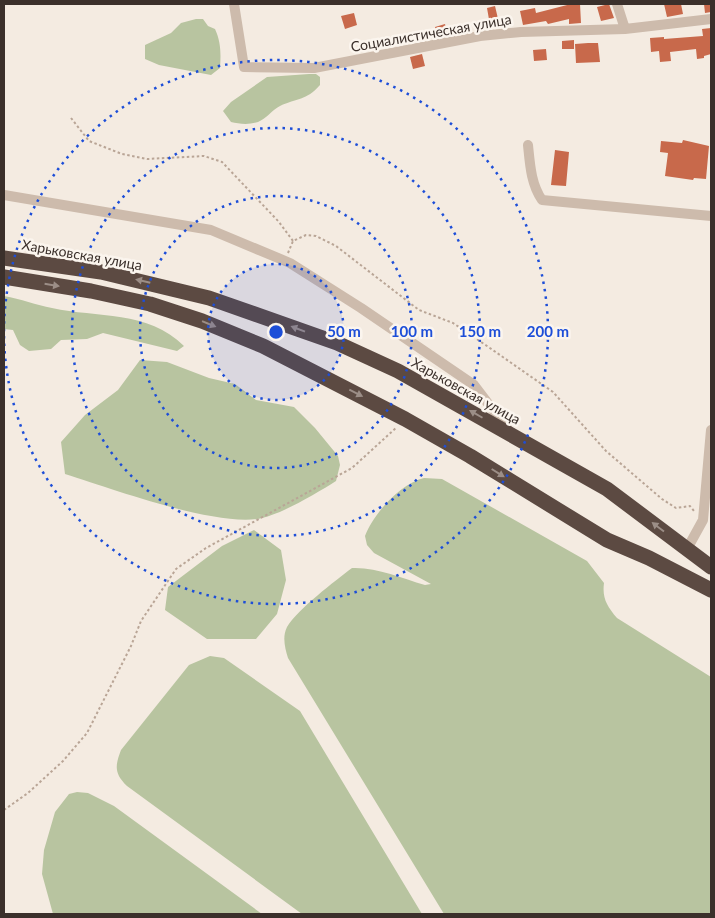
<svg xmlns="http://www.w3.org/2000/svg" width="715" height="918" font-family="Lato,sans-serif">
<rect width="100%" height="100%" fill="#f4ebe1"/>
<path fill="#b8c4a0" d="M196 19H203L208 26 215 29C221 42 221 54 220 68L211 75 159 65 145 59V45L171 33 181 23Z
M309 74H316L320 77V85C306 101 297 98 280 106 272 110 266 119 258 122 249 125 239 124 231 122L223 111 231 102 267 77Z
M4 296C21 299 36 305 52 308 97 318 148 310 184 346L177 351 103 333 87 339 61 340 51 349 29 351 20 345 13 330 4 329Z
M140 360 167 362 209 378 235 384 256 400 294 407 315 428 338 456 340 465 336 481C317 493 279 516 257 519 210 525 113 489 65 474L61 442 85 415 118 390Z
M424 478 442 479 587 561 604 583C602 598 607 606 617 618L711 677V914H444L288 658C285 648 282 637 287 627 298 609 335 581 352 568 377 567 401 578 425 585L431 584 374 553 367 545 365 536C374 513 400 484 424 478Z
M254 530 281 550 286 580 277 614 256 639H207L165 610 168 587 222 546Z
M210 656 224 658 300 711 422 914H302L127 786C114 773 115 766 121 750L189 665Z
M77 792 88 793 114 806 262 914H53L42 874 44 850 55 812 69 794Z"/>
<path fill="#c8694b" d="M571 4H580L581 23 569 24V19L548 24 546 21 523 25 520 11 535 8 536 13Z
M609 4 614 18 601 21 597 7Z
M664 4H681L683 14 667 17Z
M704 4H711V12L705 13Z
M495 6 499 23 490 25 487 8Z
M354 13 357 25 345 29 341 16Z
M445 24 448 35 438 37 435 27Z
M711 28V54L704 56V58L697 59 696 49 670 52 671 61 660 62 659 51 651 52 650 38 664 37V39L703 36 702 29Z
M574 40V49H562V41Z
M588 43H598L600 62 576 63 575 44Z
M546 49 547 60 534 61 533 50Z
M422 54 425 66 413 69 410 57Z
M683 140 709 146 706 179 694 178 693 180 665 176 668 153 660 152 661 141 682 143Z
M555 150 569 152 566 186 551 185Z"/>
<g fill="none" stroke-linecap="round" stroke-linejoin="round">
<path stroke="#b9a596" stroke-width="2" stroke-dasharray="2.5 2.5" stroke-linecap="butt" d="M71 118 89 141 122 154 147 159 204 156 222 162 279 222 293 241
M288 253 293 241 306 235 316 236 336 246 419 310 453 323 487 346 553 392 606 451 662 499 676 508 690 506 694 511
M4 810 28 793 63 761 87 733 131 646 141 621 176 569 206 548 352 468 397 427"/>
<path stroke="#cdbbac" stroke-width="10" d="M234 4 244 67 314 68 480 36 521 32 625 29 711 19
M617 4 625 29
M528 145C530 165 531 184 542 200L711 216
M4 195 211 230 290 263 361 308 474 385 509 431
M687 549 703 520 711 430"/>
<path stroke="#5c4a42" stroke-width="15" d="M4 258 101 272 209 298 337 343 398 371 607 489 711 567
M4 277 91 291 150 304 202 321 263 346 405 419 470 456 607 540 649 558 711 590"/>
</g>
<defs><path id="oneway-solid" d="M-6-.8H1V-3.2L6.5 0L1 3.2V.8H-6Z" transform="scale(1.25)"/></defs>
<g fill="#9c8e87">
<use href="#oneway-solid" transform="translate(143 281) rotate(-167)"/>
<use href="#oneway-solid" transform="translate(52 285) rotate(9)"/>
<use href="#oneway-solid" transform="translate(209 324) rotate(22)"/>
<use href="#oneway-solid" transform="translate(298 329) rotate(-159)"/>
<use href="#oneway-solid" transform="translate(356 393) rotate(27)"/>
<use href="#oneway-solid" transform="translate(476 414) rotate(-150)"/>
<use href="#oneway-solid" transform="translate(498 473) rotate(32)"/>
<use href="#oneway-solid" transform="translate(658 527) rotate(-143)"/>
</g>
<circle cx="276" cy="332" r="68" fill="#1d4ed8" fill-opacity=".12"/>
<g fill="none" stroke="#1d4ed8" stroke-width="2.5" stroke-dasharray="2.5 5">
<circle cx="276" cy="332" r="68"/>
<circle cx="276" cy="332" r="136"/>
<circle cx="276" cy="332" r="204"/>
<circle cx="276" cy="332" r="272"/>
</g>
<g text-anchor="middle" stroke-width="5" stroke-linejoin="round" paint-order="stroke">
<g font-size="14" fill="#3b302b" stroke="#fbf5ee">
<text transform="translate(431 33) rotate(-10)" y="5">Социалистическая улица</text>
<text transform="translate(82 255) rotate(10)" y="5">Харьковская улица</text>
<text transform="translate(466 391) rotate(29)" y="5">Харьковская улица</text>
</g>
</g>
<circle cx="276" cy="332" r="8" fill="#1d4ed8" stroke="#fbf5ee" stroke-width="2.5"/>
<g font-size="15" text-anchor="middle" font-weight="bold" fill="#1d4ed8" stroke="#fbf5ee" stroke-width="5" stroke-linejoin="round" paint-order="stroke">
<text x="344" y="337">50 m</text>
<text x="412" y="337">100 m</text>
<text x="480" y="337">150 m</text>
<text x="548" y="337">200 m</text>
</g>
<rect width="715" height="918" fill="none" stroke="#3b302b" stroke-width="10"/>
</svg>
